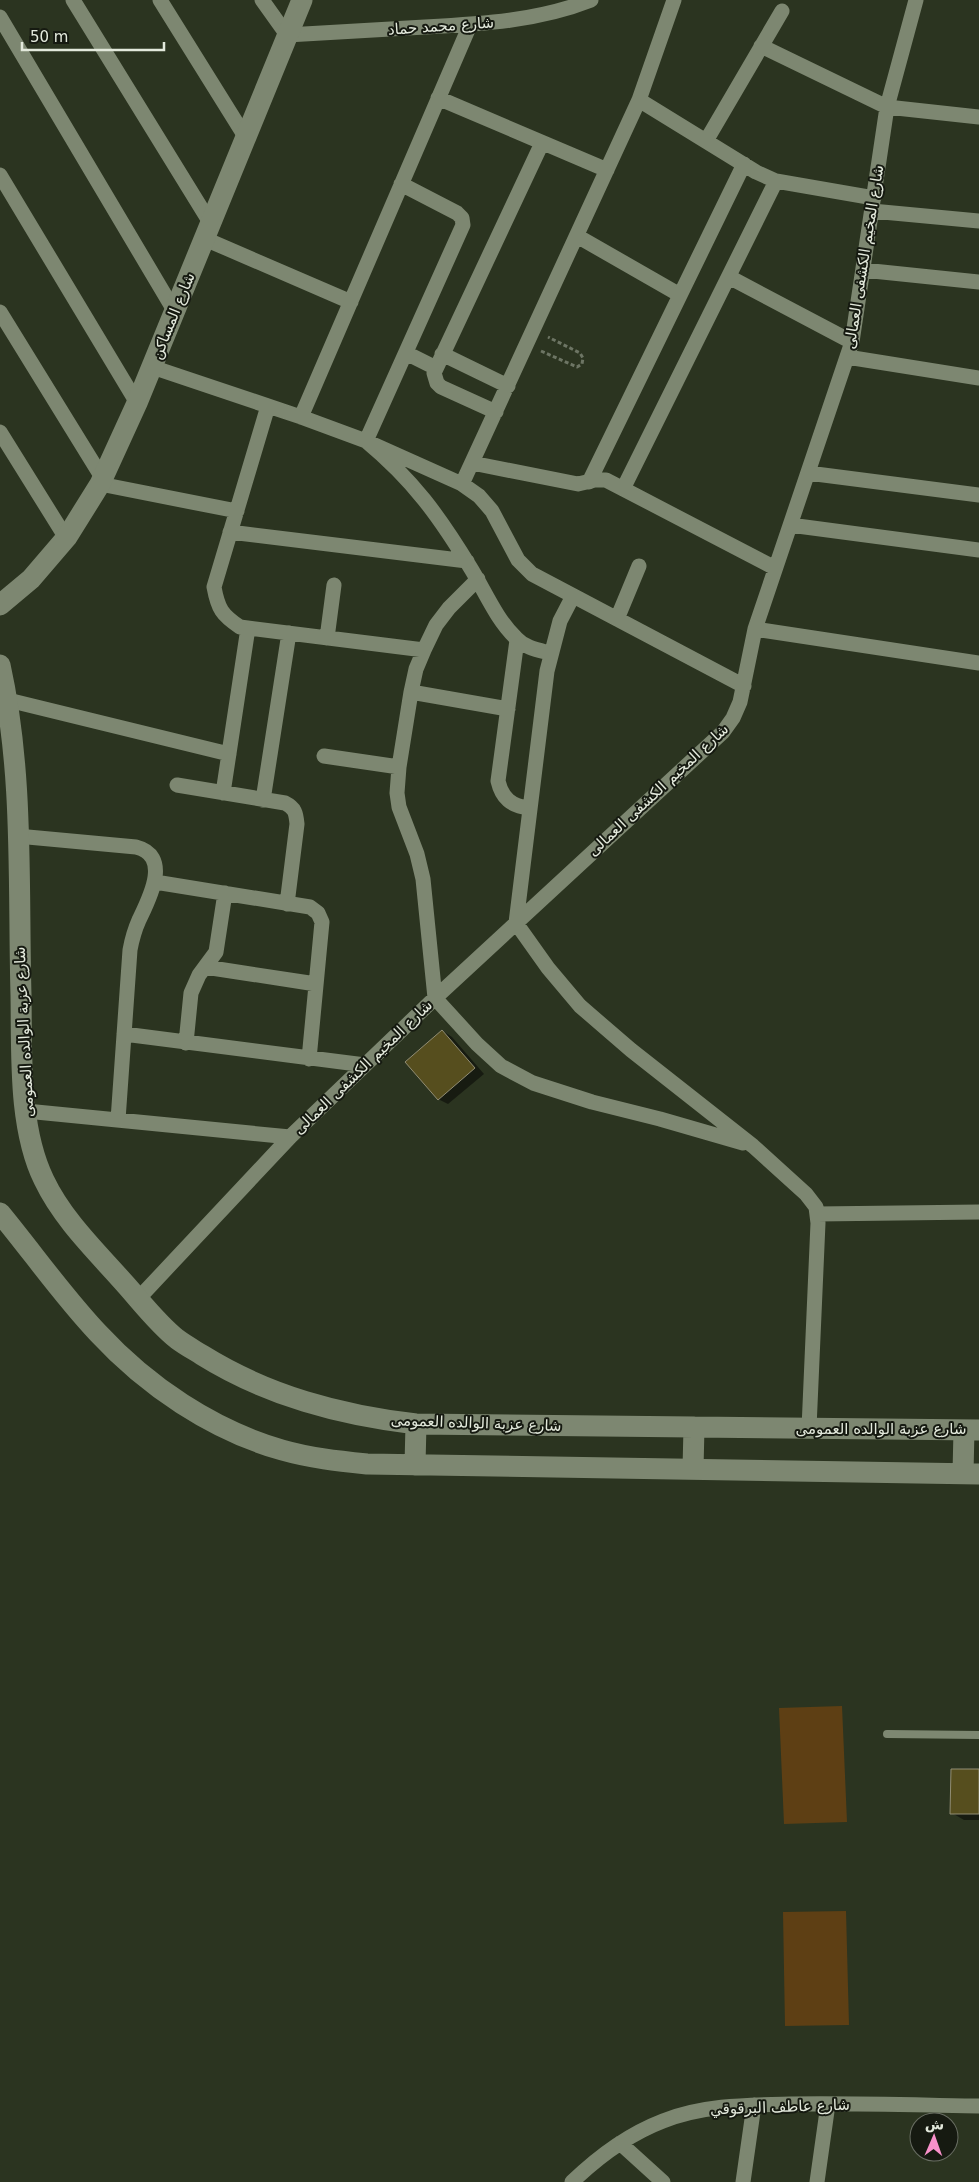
<svg xmlns="http://www.w3.org/2000/svg" width="979" height="2182" font-family="'DejaVu Sans','Noto Sans Arabic',sans-serif">
<rect width="100%" height="100%" fill="#2b3420"/>
<path fill="#5e3f14" d="M842 1706 847 1822 784 1824 779 1708Z
M846 1911 849 2025 785 2026 783 1912Z"/>
<path fill="#0007" d="M443 1031 452 1037 484 1074 448 1104 438 1099Z
M979 1770V1820H964L952 1813Z"/>
<path fill="#564e1e" stroke="#918d74" d="M442 1030 475 1068 438 1100 405 1062Z
M951 1769H979V1814H950Z"/>
<g fill="none" stroke-linecap="round" stroke-linejoin="round">
<path stroke="#6d7564" stroke-width="3" stroke-dasharray="4 2.5" stroke-linecap="butt" d="M541 351 577 367 582 364 583 358 580 353 548 337"/>
<path stroke="#7d8771" stroke-width="8" d="M887 1734 979 1735"/>
<path stroke="#7d8771" stroke-width="15" d="M73 0 211 224
M160 0 246 138
M262 0 287 35C333 32 379 30 425 27 482 24 538 21 591 0
M0 17 175 312
M761 46 887 107 979 117
M438 98 607 170
M639 100 756 172 776 181 874 198
M706 141 782 11
M0 175 137 403
M401 184 457 213 462 218 463 225 366 441C413 480 439 516 470 567 485 591 496 619 516 638 525 648 538 650 550 653
M872 211 979 221
M577 236 680 295
M205 239 351 302
M863 270 979 282
M729 277 852 342
M0 312 103 479
M406 353 436 368
M442 354 508 386
M847 357 979 378
M152 367 301 417 366 441 462 484 479 496 492 511 518 560 532 574 744 686
M268 406 214 587C218 609 222 615 240 627L424 650
M496 412 441 387 437 383 434 373 542 143
M301 417 470 25
M0 432 66 538
M472 463 578 484 595 480H606L775 568
M808 473 979 495
M589 482 744 164
M100 484 237 511
M462 484 639 100 674 0
M623 489 776 181
M790 525 979 550
M230 532 467 561
M478 579 449 608 436 625 424 650 416 669 411 692 399 767 397 793 399 807 417 854 423 879 435 998 477 1044 501 1066 533 1083 592 1102 660 1119 743 1143
M573 596 560 621 547 671 516 923 548 968 580 1006 631 1050 753 1146 806 1194 816 1207 818 1223 809 1428
M617 619 639 566
M755 629 979 663
M327 638 334 585
M517 640 498 781C502 798 511 806 529 808
M411 692 508 709
M8 700 229 754
M324 756 399 767
M177 785 285 803C295 808 296 813 297 824L287 904
M223 793 248 628
M263 800 289 633
M17 836 136 847C172 856 149 899 139 920 135 929 132 939 130 950L118 1120
M155 882 310 907 318 913 322 922 309 1059
M205 967 316 984
M124 1034 365 1065
M186 1043 191 993 199 975 216 952 225 893
M26 1111 290 1137
M817 1214 979 1212
M138 1299 290 1137 435 998 723 732 733 718 740 702 755 629 852 342 887 107 916 0
M620 2143 663 2182
M572 2182C598 2157 629 2134 663 2121 703 2105 747 2105 790 2104 853 2103 916 2105 979 2106
M743 2182 754 2105
M817 2182 828 2104"/>
<path stroke="#7d8771" stroke-width="21" d="M0 605 31 579 67 537 100 484 137 403 302 0
M0 665C24 773 18 885 21 995 22 1053 18 1127 44 1180 63 1220 97 1252 126 1285 142 1303 158 1324 177 1339 185 1345 194 1350 202 1355 268 1396 340 1415 416 1424L979 1430
M0 1213C33 1253 63 1296 98 1333 147 1386 212 1430 282 1450 310 1458 338 1461 367 1464L979 1474
M415 1465 416 1424
M693 1469 694 1427
M963 1473 964 1430"/>
</g>
<g text-anchor="middle" stroke-width="4" stroke-linejoin="round" paint-order="stroke">
<g font-size="15" fill="#e3e9dc" stroke="#161a11">
<text transform="translate(441 26) rotate(-4)" y="5">شارع محمد حماد</text>
<text transform="translate(864 257) rotate(-81)" y="5">شارع المخيم الكشفى العمالى</text>
<text transform="translate(173 316) rotate(-68)" y="5">شارع المساكن</text>
<text transform="translate(658 790) rotate(-43)" y="5">شارع المخيم الكشفى العمالى</text>
<text transform="translate(24 1032) rotate(-93)" y="5">شارع عزبة الوالده العمومى</text>
<text transform="translate(363 1067) rotate(-44)" y="5">شارع المخيم الكشفى العمالى</text>
<text transform="translate(476 1423) rotate(2)" y="5">شارع عزبة الوالده العمومى</text>
<text x="881" y="1434">شارع عزبة الوالده العمومى</text>
<text transform="translate(780 2107) rotate(-2)" y="5">شارع عاطف البرقوقي</text>
</g>
</g>
<g transform="translate(934 2137) rotate(2)"><circle r="24" fill="#161a11" stroke="#686d62"/>
<path d="M0-4L9 19L0 12L-9 19Z" fill="#f890ca"/>
<text y="-8" font-size="14" font-weight="bold" text-anchor="middle" fill="#e3e9dc">ش</text>
</g>
<path d="M22 42v8h142v-8" fill="none" stroke="#e3e9dc" stroke-width="2.5"/>
<text x="30" y="42" font-size="15" fill="#e3e9dc" stroke="#161a11" stroke-width="4" paint-order="stroke">50 m</text>
</svg>
